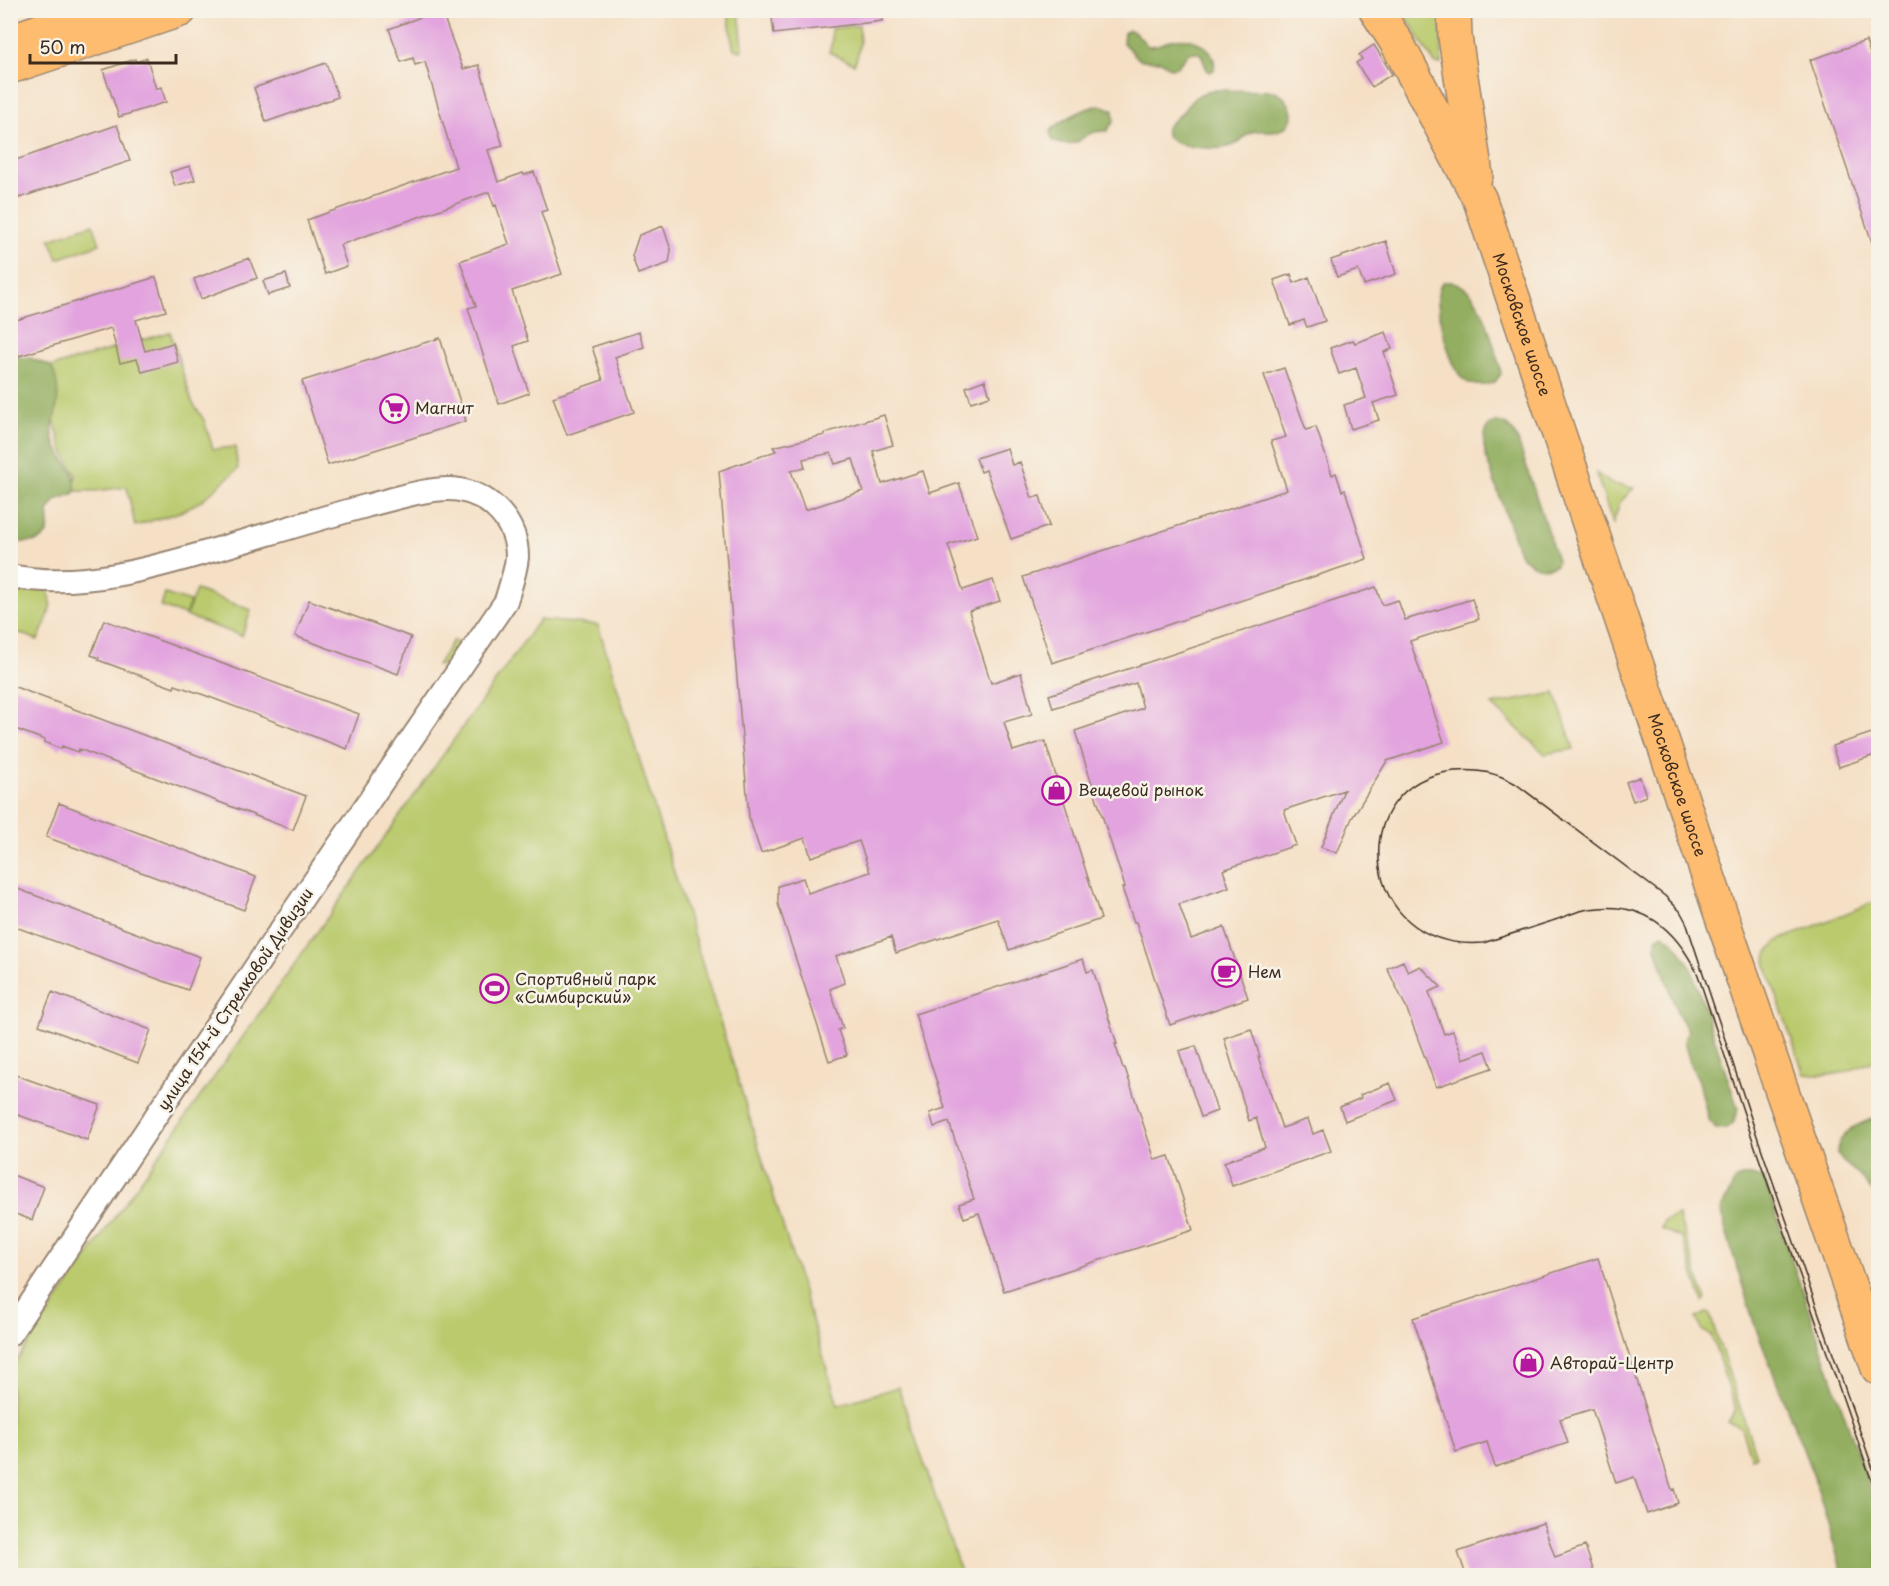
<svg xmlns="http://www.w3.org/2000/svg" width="1889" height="1586" font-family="'Playpen Sans',sans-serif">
<rect width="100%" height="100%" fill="#f7f3e8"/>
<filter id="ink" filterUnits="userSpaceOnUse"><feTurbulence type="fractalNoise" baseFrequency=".0167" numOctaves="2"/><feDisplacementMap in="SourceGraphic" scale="12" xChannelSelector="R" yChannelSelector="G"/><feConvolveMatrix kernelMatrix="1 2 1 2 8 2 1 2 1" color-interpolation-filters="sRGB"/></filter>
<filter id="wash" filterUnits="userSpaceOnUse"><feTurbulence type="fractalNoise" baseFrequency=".008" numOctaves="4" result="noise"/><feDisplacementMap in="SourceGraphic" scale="24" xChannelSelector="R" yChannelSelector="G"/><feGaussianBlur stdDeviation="1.35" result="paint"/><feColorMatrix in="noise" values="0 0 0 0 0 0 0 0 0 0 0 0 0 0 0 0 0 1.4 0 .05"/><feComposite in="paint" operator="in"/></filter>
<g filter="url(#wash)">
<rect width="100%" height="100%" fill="#f5e0c6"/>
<path fill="#baca6d" stroke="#7a7a46" stroke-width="1.5" d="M728 11H739L743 46 742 50 740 51 734 49 733 46Z
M1403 11H1441L1442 48 1441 64H1436L1433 61Z
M859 25C860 38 861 52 854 64L829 52 832 42 831 29Z
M93 224 100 244 58 259 50 239Z
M170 332 192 402 204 420 213 449 235 447 238 469 201 501 180 512 135 526 127 487 94 491H73L76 475 61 446 41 370Z
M1596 473 1612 484 1634 488 1620 502 1613 524Z
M10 584 47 590C57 604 44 625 38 640L11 630Z
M196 590 251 610 242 636 186 616Z
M165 594 190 602 185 615 161 607Z
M539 620 598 625 838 1405 898 1387 962 1575H11V1369L109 1225Z
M453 640 458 644 459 652 449 666 437 665Z
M1555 693 1574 749 1545 754 1492 705Z
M1874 902 1878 904V1059C1850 1071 1836 1078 1804 1074L1765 962 1768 952 1777 941Z
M1678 1215 1706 1300 1703 1302 1682 1238 1661 1229 1664 1221Z
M1709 1312 1756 1456 1751 1458 1741 1428 1728 1422 1736 1410 1711 1335 1703 1331 1696 1318Z"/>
<path fill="#93ae60" stroke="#676c3f" stroke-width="1.5" d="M1128 30C1138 31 1141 40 1148 46 1161 46 1161 43 1171 40 1191 34 1218 47 1214 70L1210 72 1207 70 1201 54 1195 52 1189 53 1177 67 1170 68 1161 61 1140 60 1123 43 1124 33Z
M1212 90 1275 91C1291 99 1301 122 1280 130 1271 133 1261 129 1252 132 1245 134 1241 142 1234 145 1221 151 1176 149 1167 136 1165 134 1166 131 1166 128 1171 121 1179 117 1184 110 1194 97 1196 95 1212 90Z
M1095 106H1104L1113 110 1114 121 1107 131C1102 131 1096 131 1092 133 1087 134 1083 138 1079 141 1068 146 1051 147 1050 132 1056 123 1084 109 1095 106Z
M1443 282C1482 278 1491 340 1500 368L1501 374 1495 382C1485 386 1473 387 1464 380 1450 368 1437 313 1438 295 1438 289 1440 286 1443 282Z
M10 357 30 358 51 366C57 378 59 390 57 404 56 414 51 426 53 437 57 459 79 466 75 493L56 500 48 511C53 545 38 542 11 542Z
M1498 422C1510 424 1513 431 1518 441L1557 560 1556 565C1542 572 1528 565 1519 553L1486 457C1483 445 1483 438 1488 426Z
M1663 934 1675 943 1691 967 1738 1109 1734 1122 1726 1129 1716 1128 1708 1119 1699 1081 1690 1063 1684 1042 1688 1030 1677 1012 1656 948V938Z
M1872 1119H1878V1196C1868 1190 1866 1182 1858 1174 1850 1166 1841 1163 1837 1152 1838 1133 1856 1125 1872 1119Z
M1745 1176H1756L1764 1179 1878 1513V1575H1843L1814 1477 1755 1326 1725 1228 1721 1209 1736 1179Z"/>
<g id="blocks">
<path fill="#e2a3de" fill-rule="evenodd" d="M439 10H441L463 69 479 65 503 146 488 150 498 182 523 173 524 175 534 172 547 210 541 212 562 274 512 291 528 341 514 346 529 393 499 404 468 308 476 306 460 261 509 244 496 205 494 206 489 192 340 245 347 266 325 274 307 220 456 167 425 62 415 65 413 58 401 62 389 29Z
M771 10H881L882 21 774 34Z
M1866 41 1878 79V253L1876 254 1810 60Z
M1374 45 1392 74 1372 87 1356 63 1362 59 1359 55Z
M147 58 156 89 161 87 166 102 119 117 103 70 135 59 136 62Z
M326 63 338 97 266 122 254 88Z
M117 125 130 161 19 198 10 173V162Z
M190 166 195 180 175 186 170 172Z
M663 226 671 250 669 263 638 274 632 256 639 235Z
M1386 241 1396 274 1364 285 1358 270 1337 277 1331 260Z
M249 258 257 278 201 299 194 279Z
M286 274 290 288 268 295 263 281Z
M1291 274 1294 283 1309 277 1325 321 1307 327 1304 320 1290 325 1274 280Z
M156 277 166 311 136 320 145 351 173 343 178 362 142 372 137 359 120 363 111 328 19 356 10 330V322Z
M639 332 644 347 615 357 634 412 567 435 553 397 603 380 592 347Z
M1386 332 1392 349 1384 352 1398 395 1373 403 1379 420 1351 429 1344 405 1366 398 1356 368 1339 374 1330 348 1353 340 1355 343Z
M440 338 466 421 328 465 302 381Z
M1284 368 1306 430 1316 427 1332 475 1336 473 1342 491 1345 490 1367 559 1052 663 1023 577 1287 490 1271 441 1286 437 1264 375Z
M985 380 990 396 971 402 966 387Z
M884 415 893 445 873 451 882 484 923 471 930 493 959 483 977 536 948 545 963 590 993 580 1000 601 969 611 979 645 991 683 1021 673 1032 714 1004 722 1013 751 1045 741 1101 919 1009 950 998 919 896 953 891 937 836 956 845 983 830 989 843 1028 838 1030 847 1055 829 1061 778 904V886L803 878 808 893 870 872 859 841 811 857 805 838 761 853 749 817 719 471 776 451 773 447 825 435V433ZM831 453 835 464 853 459 863 491 805 510 791 471 805 468 803 459Z
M1007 448 1012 465 1020 462 1032 498 1040 496 1049 526 1011 539 986 470 981 472 976 458Z
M1376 587 1382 605 1398 600 1405 620 1472 599 1479 619 1410 641 1444 742 1387 761 1352 818 1337 853 1321 847 1344 790 1284 810 1296 845 1223 870 1229 887 1179 904 1191 939 1224 927 1248 998 1170 1025 1136 922H1134L1122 888 1125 887 1075 731 1143 708 1136 683 1053 708 1049 695Z
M309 600 411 637 398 674 295 636Z
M104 620 359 714 347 749 204 695 175 685 174 688 98 660 99 658 91 655Z
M10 685 306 796 293 830 79 749 78 752 62 746 61 749 44 742 45 740 10 727Z
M1878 731V754L1839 767 1832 746Z
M1640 777 1646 796 1633 801 1626 782Z
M59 803 256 877 244 910 46 837Z
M10 886 200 957 188 990 10 925Z
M1083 959 1087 972 1093 970 1117 1044H1115L1123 1068H1125L1155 1160 1169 1156 1193 1230 1004 1291 979 1213 964 1218 959 1204 974 1199 949 1122 934 1127 930 1113 945 1108 915 1014Z
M1403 961 1408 972 1420 966 1441 987 1429 992 1444 1034 1453 1031 1463 1059 1486 1051 1492 1068 1436 1087 1406 1007 1387 968Z
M52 992 151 1030 138 1063 39 1025Z
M1251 1029 1260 1057H1258L1282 1128 1308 1119 1313 1134 1323 1130 1331 1151 1232 1186 1224 1162 1265 1147 1256 1118 1249 1121 1224 1038Z
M1196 1046 1217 1111 1201 1117 1179 1051Z
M10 1073 100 1105 87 1140 10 1112Z
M1390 1083 1397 1100 1345 1121 1340 1107 1361 1098 1360 1095Z
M10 1174 44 1187 32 1220 10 1212Z
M1598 1258 1672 1490 1674 1489 1678 1503 1647 1514 1634 1477 1616 1483 1592 1409 1560 1419 1568 1443 1495 1467 1487 1442 1456 1452 1413 1318Z
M1543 1523 1555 1557 1585 1546 1595 1575H1466L1458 1552Z"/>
</g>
</g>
<g filter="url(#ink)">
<use href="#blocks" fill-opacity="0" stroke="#988572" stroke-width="1.5"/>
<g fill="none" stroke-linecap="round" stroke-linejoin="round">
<defs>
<path id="minor" d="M10 576C80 590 154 568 221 548 269 534 317 519 366 506 390 500 435 485 460 490 492 496 517 523 517 557 516 571 510 587 506 601L267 950 10 1334"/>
<g id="primary">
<path id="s1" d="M1376 10 1397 43 1480 200 1729 938 1878 1368"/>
<path d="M1454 10 1455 37 1476 175"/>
</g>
<path id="trunk" d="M10 41 99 10
M10 67 180 10"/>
</defs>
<use href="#minor" stroke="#988572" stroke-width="26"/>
<use href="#primary" stroke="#988572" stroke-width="36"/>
<use href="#trunk" stroke="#988572" stroke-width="36"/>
<use href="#minor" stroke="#fff" stroke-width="22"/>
<use href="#primary" stroke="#fdbc6f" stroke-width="33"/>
<use href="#trunk" stroke="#fdbc6f" stroke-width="33"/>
<path stroke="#3b2a1e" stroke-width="1.5" d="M1878 1483 1758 1139 1686 922 1680 911 1665 896 1516 784C1496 772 1477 769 1454 771 1342 783 1358 953 1483 943 1505 936 1527 929 1549 922 1562 918 1576 911 1589 909 1644 900 1676 929 1698 975L1753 1141 1878 1499"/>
</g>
</g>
<defs>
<symbol id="supermarket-ring" viewBox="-11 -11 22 22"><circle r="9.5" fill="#f7f3e8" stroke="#b5179e" stroke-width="1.5"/><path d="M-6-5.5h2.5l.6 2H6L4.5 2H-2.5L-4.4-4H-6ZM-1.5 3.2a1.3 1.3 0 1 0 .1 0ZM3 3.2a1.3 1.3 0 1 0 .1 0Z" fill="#b5179e"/></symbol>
<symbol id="shop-ring" viewBox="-11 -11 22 22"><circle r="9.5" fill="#f7f3e8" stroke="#b5179e" stroke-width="1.5"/><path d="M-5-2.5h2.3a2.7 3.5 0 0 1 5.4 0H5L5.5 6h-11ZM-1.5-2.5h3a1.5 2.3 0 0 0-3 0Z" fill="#b5179e"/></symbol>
<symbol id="cafe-ring" viewBox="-11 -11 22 22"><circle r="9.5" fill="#f7f3e8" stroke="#b5179e" stroke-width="1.5"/><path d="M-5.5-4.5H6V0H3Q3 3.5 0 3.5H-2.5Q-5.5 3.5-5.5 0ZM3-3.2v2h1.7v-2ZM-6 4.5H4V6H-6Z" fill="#b5179e"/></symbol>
<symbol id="stadium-ring" viewBox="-11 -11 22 22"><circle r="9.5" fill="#f7f3e8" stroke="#b5179e" stroke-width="1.5"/><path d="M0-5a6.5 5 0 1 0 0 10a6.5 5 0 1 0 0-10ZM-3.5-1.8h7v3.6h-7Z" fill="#b5179e"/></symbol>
</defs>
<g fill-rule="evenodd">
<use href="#supermarket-ring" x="378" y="392" width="33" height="33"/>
<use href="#shop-ring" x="1040" y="774" width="33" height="33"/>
<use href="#cafe-ring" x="1210" y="956" width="33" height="33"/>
<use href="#stadium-ring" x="478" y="972" width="33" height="33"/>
<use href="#shop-ring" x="1512" y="1346" width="33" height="33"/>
</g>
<g text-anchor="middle" stroke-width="5" stroke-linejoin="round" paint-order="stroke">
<g font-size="16" fill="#3b2a1e" stroke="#f7f3e8">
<text dy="6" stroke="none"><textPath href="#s1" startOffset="348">Московское шоссе</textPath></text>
<text dy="6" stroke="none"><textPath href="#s1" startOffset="834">Московское шоссе</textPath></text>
<text transform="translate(235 999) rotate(-56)" y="6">улица 154-й Стрелковой Дивизии</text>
</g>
<g font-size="16" fill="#3b2a1e" stroke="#f7f3e8" text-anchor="start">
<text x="415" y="414">Магнит</text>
<text x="1078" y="796">Вещевой рынок</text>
<text x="1248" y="978">Нем</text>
<text x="515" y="985">Спортивный парк<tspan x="515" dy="18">«Симбирский»</tspan></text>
<text x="1550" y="1369">Авторай-Центр</text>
</g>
</g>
<rect width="1889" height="1586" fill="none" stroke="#f7f3e8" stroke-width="36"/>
<path d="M30 54v9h146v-9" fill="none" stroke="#3b2a1e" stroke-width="3"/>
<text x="39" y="54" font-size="18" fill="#3b2a1e" stroke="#f7f3e8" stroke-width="4.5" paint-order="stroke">50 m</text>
</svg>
